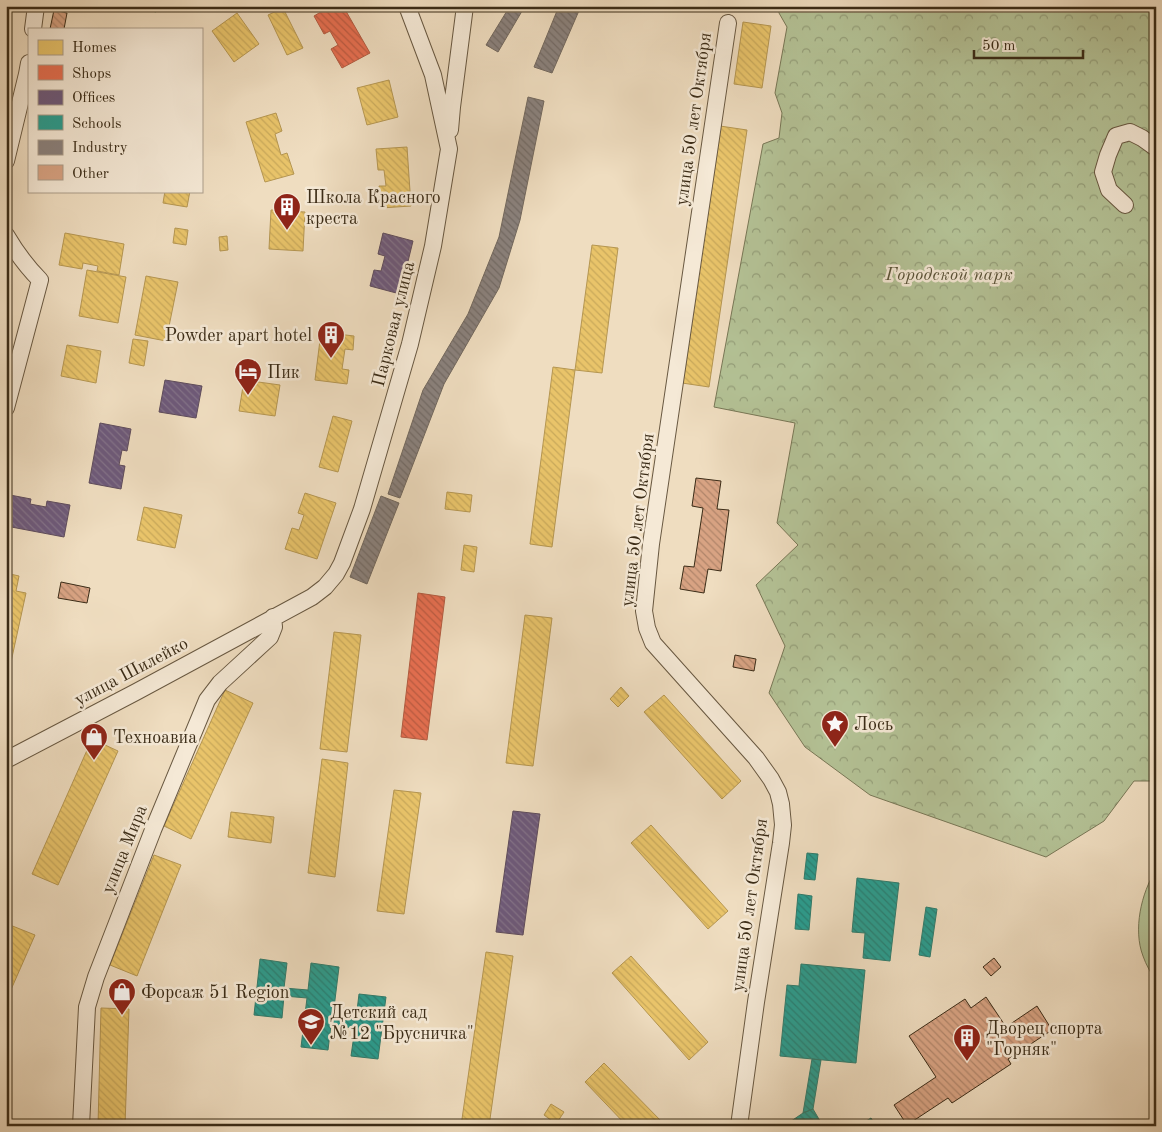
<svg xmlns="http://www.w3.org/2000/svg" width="1162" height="1132" font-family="'Old Standard TT',serif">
<defs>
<pattern id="forest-crowns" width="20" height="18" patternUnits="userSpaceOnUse" patternTransform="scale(1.25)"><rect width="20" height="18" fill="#b4c296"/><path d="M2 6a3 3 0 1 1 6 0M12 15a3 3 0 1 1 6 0" fill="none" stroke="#949e79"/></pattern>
<pattern id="homes-back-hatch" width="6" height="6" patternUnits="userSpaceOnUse" patternTransform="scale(1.25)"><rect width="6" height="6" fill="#e9c46a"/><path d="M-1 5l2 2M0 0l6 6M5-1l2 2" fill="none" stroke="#c9a95b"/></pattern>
<pattern id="shops-back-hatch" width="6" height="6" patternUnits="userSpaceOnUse" patternTransform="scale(1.25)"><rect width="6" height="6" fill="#e76f51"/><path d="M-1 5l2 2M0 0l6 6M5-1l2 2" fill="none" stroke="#bc5b42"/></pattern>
<pattern id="offices-back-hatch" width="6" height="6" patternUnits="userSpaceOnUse" patternTransform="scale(1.25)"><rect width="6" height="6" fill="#6d597a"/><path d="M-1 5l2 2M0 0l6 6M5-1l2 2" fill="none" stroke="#83738a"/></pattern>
<pattern id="schools-back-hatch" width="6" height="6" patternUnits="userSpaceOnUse" patternTransform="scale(1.25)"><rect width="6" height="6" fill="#2a9d8f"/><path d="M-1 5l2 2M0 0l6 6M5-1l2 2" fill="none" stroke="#258074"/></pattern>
<pattern id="industry-back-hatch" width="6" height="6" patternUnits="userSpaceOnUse" patternTransform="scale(1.25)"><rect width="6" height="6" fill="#8a817c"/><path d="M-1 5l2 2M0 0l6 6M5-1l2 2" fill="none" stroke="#726a65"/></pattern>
<pattern id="building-back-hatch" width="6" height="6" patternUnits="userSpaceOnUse" patternTransform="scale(1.25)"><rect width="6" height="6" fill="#d8a383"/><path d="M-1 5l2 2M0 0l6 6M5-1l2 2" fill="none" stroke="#b0856a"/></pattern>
</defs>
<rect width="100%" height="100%" fill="#efddc0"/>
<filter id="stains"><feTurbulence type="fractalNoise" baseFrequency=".004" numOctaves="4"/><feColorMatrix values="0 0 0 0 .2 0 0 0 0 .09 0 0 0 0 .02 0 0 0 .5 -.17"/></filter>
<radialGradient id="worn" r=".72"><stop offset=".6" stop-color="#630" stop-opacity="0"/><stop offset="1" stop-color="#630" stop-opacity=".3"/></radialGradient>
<path fill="#b4c296" stroke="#787756" d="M1156 870V981C1151 973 1146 965 1143 956 1133 930 1141 893 1156 870Z"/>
<path fill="url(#forest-crowns)" stroke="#787756" d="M777 6H1156V781H1134L1104 821 1046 857 870 795 805 747 769 693 785 646 756 585 798 545 777 523 795 423 714 407 763 144 779 138 782 113 775 93 787 27 779 13Z"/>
<path fill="url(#homes-back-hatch)" stroke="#b59651" d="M283 8 303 48 287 55 268 15Z
M237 13 259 44 234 62 212 31Z
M743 22 771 26 762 88 734 84Z
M389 80 398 117 367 125 357 88Z
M276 113 282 131 275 134 281 155 287 153 294 174 265 182 246 122Z
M720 126 747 130 709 387 682 383Z
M407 147 411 206 381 208 379 186H386L384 170H378L376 149Z
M165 191H190L187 207 163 203Z
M271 210 305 212 303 251 269 249Z
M175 228 188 230 186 245 173 243Z
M65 233 124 244 119 275 97 271 98 266 83 263 82 269 59 265Z
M227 236 228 250 220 251 219 237Z
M592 245 618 248 602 373 575 370Z
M87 270 126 277 118 323 79 316Z
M146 276 178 282 166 341 135 335Z
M321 332 354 336 353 350 345 349 342 369 349 370 347 384 315 380Z
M133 339 148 341 144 366 129 363Z
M67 345 101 351 96 383 61 376Z
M553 367 575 370 552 547 530 544Z
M244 380 280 385 275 416 239 411Z
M333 416 352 421 338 472 319 467Z
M447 492 472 495 470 512 445 509Z
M305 493 336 503 317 559 285 549 292 528 299 530 304 515 298 513Z
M144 507 182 515 175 548 137 540Z
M464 545 477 547 474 572 461 570Z
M6 573 19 576 16 591 26 593 6 685Z
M525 615 552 618 533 766 506 763Z
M334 632 361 635 347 752 320 749Z
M621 687 629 696 618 707 610 699Z
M225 690 253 703 191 839 164 826Z
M664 695 741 781 722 799 644 712Z
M92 739 118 751 58 885 32 874Z
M322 759 348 763 335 877 308 873Z
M394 790 421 793 404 914 377 911Z
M231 812 274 817 271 843 228 837Z
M651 825 728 911 708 929 631 843Z
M154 855 181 865 137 976 110 965Z
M10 925 35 935 6 1001V934Z
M486 952 513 956 489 1126H461Z
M631 956 708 1042 689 1060 612 973Z
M101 1008 129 1009 125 1126H98Z
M604 1063 666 1126H627L585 1082Z
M551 1104 564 1112 556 1124 544 1115Z"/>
<path fill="url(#shops-back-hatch)" stroke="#b35b40" d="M331 6H343L370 53 342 68 331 49 338 45 330 31 324 34 314 16Z
M418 593 445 597 427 740 401 737Z"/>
<path fill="url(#offices-back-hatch)" stroke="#5e4c5c" d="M383 233 413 241 400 294 370 286 374 270 381 271 385 256 378 254Z
M165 380 202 386 196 418 159 412Z
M100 423 131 429 127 451 122 450 119 465 125 466 121 489 89 483Z
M10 495 31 499 30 504 46 507 47 501 70 505 64 537 6 526V515Z
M513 811 540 814 523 935 496 932Z"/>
<path fill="url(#schools-back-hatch)" stroke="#2f7b6b" d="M130 6H157L156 12Z
M807 853 818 854 815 880 804 879Z
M857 878 899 883 890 961 863 958 865 933 852 932Z
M798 894 812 896 809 930 795 929Z
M926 907 937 909 930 957 919 955Z
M260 959 287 963 284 988 308 990 311 963 339 967 333 1016 356 1019 359 994 386 997 378 1059 351 1056 355 1028 331 1025 328 1050 301 1047 307 998 284 996 282 1018 254 1015Z
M801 964 865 970 856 1063 780 1056 787 985 799 986Z
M812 1059 821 1060 813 1109 803 1113Z
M813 1109 823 1126H784L803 1113Z
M871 1118 876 1126H858Z"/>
<path fill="url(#industry-back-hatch)" stroke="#72685e" d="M510 6H525L498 52 486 45Z
M559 6H581L552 73 534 67Z
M528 97 544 101 520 220 499 288 444 384 400 498 388 494 423 390 468 314 499 237Z
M381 496 399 503 367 584 350 577Z"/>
<path fill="url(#building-back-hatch)" stroke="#3b2c17" d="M54 10 67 13 64 29H50Z
M696 478 721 481 717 509 729 510 721 571 708 569 704 593 680 589 684 566 694 567 703 508 692 506Z
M61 582 90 588 87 603 58 598Z
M735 655 756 659 754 671 733 667Z
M994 958 1001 967 991 976 983 967Z
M986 997 1006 1027 1037 1006 1052 1030 1008 1059 1011 1064 952 1103 948 1098 907 1125 894 1105 936 1077 909 1036 965 999 971 1008Z"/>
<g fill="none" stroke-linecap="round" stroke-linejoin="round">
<defs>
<path id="street" d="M728 23 651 544 644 611 647 628 653 643 756 758 771 779 778 792 781 804 783 825 781 843 756 1002 739 1126
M33 29 36 6
M450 130 452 107 465 6
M6 161 27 74 29 63
M1125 205 1109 190 1103 172 1108 155 1116 136 1130 132 1142 138 1156 148
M6 235C16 252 26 266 40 280L6 408
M6 760 136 692 312 597 325 587 336 574 342 563 362 509 410 344 433 246 449 149 433 75 407 6
M81 1126 87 1007 96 977 153 830 207 700 220 683 270 637 274 627 273 617"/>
</defs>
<use href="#street" stroke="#685841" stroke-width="18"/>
<use href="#street" stroke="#f5e9d6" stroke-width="16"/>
</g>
<defs>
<symbol id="building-pin" viewBox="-11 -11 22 30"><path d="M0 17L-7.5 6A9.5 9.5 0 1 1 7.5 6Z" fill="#8f2418" stroke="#f5e9d6"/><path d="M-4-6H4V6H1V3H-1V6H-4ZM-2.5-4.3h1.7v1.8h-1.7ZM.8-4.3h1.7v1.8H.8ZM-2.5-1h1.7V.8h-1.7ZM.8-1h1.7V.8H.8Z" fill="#fff"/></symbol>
<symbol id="hotel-pin" viewBox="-11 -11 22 30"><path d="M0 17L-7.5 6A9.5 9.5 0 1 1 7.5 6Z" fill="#8f2418" stroke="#f5e9d6"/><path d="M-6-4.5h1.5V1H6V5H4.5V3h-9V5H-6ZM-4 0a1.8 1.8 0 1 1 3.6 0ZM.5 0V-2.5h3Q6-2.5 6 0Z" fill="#fff"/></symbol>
<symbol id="sight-pin" viewBox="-11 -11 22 30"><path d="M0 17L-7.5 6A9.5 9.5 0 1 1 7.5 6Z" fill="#8f2418" stroke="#f5e9d6"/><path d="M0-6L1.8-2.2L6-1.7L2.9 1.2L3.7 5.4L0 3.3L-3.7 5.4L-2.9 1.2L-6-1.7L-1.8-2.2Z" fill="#fff"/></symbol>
<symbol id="shop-pin" viewBox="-11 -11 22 30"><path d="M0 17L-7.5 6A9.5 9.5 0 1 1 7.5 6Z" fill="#8f2418" stroke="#f5e9d6"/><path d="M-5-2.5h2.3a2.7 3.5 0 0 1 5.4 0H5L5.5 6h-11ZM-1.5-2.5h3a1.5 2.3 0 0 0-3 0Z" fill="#fff"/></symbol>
<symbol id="school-pin" viewBox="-11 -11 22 30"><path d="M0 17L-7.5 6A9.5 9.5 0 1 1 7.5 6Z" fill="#8f2418" stroke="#f5e9d6"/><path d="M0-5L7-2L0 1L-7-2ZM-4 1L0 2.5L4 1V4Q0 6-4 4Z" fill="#fff"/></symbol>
</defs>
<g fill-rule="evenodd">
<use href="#building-pin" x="271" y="191" width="32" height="43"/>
<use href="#building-pin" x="315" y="319" width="32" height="43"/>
<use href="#hotel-pin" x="232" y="356" width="32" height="43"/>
<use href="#sight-pin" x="819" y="708" width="32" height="43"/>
<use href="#shop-pin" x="78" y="721" width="32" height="43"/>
<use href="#shop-pin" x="106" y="976" width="32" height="43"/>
<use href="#school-pin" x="295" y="1006" width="32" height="43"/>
<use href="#building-pin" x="951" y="1022" width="32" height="43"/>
</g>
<g text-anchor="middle" stroke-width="5" stroke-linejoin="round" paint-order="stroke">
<g font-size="18" fill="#3b2c17" stroke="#f5e9d6">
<text transform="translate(693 119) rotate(-82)" y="6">улица 50 лет Октября</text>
<text transform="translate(393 324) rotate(-76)" y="6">Парковая улица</text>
<text transform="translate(637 520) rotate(-83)" y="6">улица 50 лет Октября</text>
<text transform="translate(131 671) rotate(-28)" y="6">улица Шилейко</text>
<text transform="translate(124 849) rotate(-68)" y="6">улица Мира</text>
<text transform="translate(749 905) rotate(-82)" y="6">улица 50 лет Октября</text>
</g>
<g font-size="18" fill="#3b2c17" stroke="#f5e9d6" text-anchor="start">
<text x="306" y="203">Школа Красного<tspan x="306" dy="21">креста</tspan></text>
<text x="312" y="341" text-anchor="end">Powder apart hotel</text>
<text x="267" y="378">Пик</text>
<text x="854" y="730">Лось</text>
<text x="113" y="743">Техноавиа</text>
<text x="141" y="998">Форсаж 51 Region</text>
<text x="330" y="1018">Детский сад<tspan x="330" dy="21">№12 "Брусничка"</tspan></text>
<text x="986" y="1034">Дворец спорта<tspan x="986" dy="21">"Горняк"</tspan></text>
</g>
<g font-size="18" font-style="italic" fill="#595237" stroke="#f5e9d6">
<text x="949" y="280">Городской парк</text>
</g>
</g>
<rect width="1162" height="1132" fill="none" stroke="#efddc0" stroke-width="25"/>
<rect x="8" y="8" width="1147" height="1117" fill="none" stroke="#3b2c17" stroke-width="2.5"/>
<rect x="12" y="12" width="1137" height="1107" fill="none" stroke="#3b2c17"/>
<rect x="28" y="28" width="175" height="165" fill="#f5e9d6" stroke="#ab9d8a"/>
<rect x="38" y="40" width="25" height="15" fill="#e9c46a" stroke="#ab9d8a"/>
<text x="72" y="52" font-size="15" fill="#3b2c17">Homes</text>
<rect x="38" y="65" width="25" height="15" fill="#e76f51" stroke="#ab9d8a"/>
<text x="72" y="78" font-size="15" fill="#3b2c17">Shops</text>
<rect x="38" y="90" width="25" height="15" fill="#6d597a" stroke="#ab9d8a"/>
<text x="72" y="102" font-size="15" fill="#3b2c17">Offices</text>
<rect x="38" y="115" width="25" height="15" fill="#2a9d8f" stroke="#ab9d8a"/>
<text x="72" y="128" font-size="15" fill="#3b2c17">Schools</text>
<rect x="38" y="140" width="25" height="15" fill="#8a817c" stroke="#ab9d8a"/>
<text x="72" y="152" font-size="15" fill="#3b2c17">Industry</text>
<rect x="38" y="165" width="25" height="15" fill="#d8a383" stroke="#ab9d8a"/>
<text x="72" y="178" font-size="15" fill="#3b2c17">Other</text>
<path d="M974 50v8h109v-8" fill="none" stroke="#3b2c17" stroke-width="2.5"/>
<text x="982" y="50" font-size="15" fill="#3b2c17" stroke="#f5e9d6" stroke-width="4" paint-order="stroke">50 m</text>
<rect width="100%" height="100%" filter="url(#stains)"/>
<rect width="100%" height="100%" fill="url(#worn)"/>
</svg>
